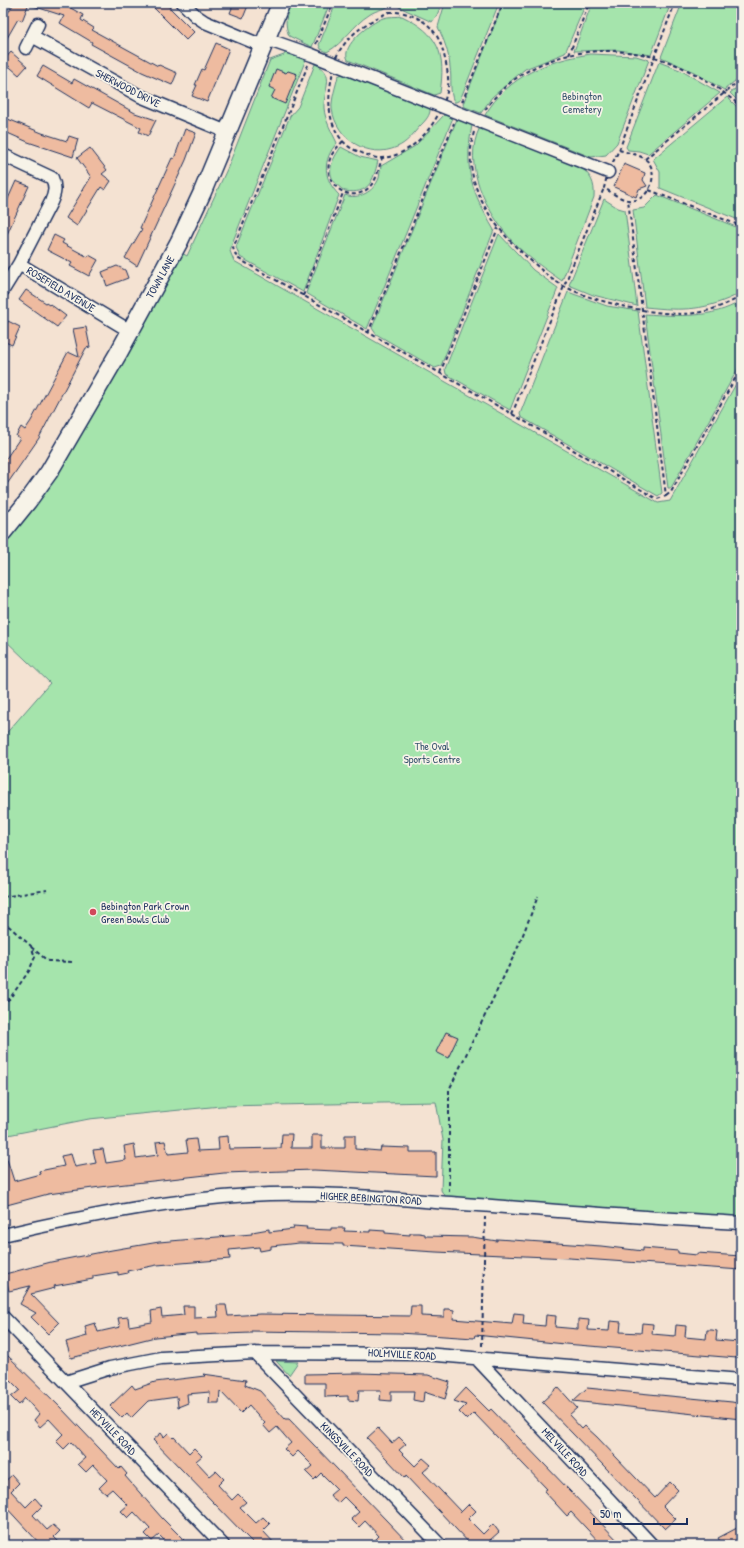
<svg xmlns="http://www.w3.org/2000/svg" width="744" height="1548" font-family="'Patrick Hand',sans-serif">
<rect width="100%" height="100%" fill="#f4e2d2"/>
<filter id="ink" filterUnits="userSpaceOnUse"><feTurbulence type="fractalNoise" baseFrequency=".025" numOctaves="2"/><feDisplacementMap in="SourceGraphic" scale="8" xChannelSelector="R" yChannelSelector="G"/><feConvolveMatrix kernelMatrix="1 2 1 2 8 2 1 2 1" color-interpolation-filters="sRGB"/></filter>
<g filter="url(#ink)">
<path fill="#a5e4ac" stroke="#608a85" d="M291 3H330L312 47 289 36C284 23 286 15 291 3Z
M336 3H393C386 10 377 9 369 15 353 25 344 43 327 52L321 49 319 45Z
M397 3H442L437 15 432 22 399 7Z
M445 3H499L460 100 456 102H454C449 91 452 79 450 67 449 53 444 40 438 27Z
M503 3H586L565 53 525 69 492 97 481 113 465 107 463 104Z
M592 3H671L651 55 618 50 574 51Z
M682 3H741V76L724 90 694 72 661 57Z
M402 16C439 34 446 53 440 93L434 95 348 60C340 45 371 23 383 18 389 16 396 17 402 16Z
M287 50 306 59 233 241 230 251 234 261 658 503 670 501 741 375V1223L448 1203 441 1190 443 1140 436 1102 221 1106 89 1119 3 1136V737L50 683 3 638V532L175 249 187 256 228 167 270 60 284 55Z
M591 54 636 56 649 60 617 143 606 155 591 157 485 115C508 76 548 60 591 54Z
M659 62 680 70 720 93 648 154 639 151 628 150 626 147Z
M315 64C337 74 323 90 324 108 325 121 332 132 337 143 322 160 323 179 339 195L303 292 240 257 236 247 290 116 298 107Z
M345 73 430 108C431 115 425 121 420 126 413 134 407 143 397 147 369 160 336 139 332 109 331 99 336 86 338 76Z
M741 84V104L730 93Z
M727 97 741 111V221L660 188V172L653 159Z
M444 115 451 117 452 120 367 329 306 293 345 195C358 200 374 192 379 178 380 174 380 170 381 166L415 146Z
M457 119 472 125C464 171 471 190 494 230L441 366 435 368 376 334 372 328Z
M480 127 580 167C591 175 595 183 594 197L562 281C545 269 527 257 512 241 487 212 461 165 480 127Z
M341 147 360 157 378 161C373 181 369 195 345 191 324 178 329 164 341 147Z
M657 195 741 229V293C705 311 684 311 645 307L633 210 644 208Z
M604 199 618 208 625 210 637 306 593 295 569 285Z
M499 234 533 270 558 288 510 410 446 374 445 369Z
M568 292 607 306 638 311 662 493 658 496 521 417 520 414Z
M741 301V363L671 488H668L645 314C678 316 712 319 741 301Z
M276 1361 298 1362 289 1375Z"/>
<path fill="#eebba0" stroke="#1b2f5e" d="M14 3H29L22 21 18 19 3 45V21Z
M30 3H62L83 15 81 20 94 28 92 30 158 66 159 65 177 73 172 85 142 72 91 44 92 42 60 23 64 16 30 5Z
M149 3H165L194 32 186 40Z
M234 3H249L243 18 230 13Z
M216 43 229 49 207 102 192 96 197 85H195L202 69 204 70Z
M11 52 27 66 19 75 3 61Z
M43 66 72 83 74 79 135 113 156 120 148 136 139 132 141 128 92 103 89 108 37 76Z
M276 69 286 73 288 71 297 74 285 104 271 98 275 90 269 87Z
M3 117 42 133 67 141 69 136 78 139 73 157 28 142 3 131Z
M185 129 196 133 186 160 137 266 125 258 142 229 140 228 172 158 174 159Z
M90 148 107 170 102 174 111 181 105 190 101 187 77 226 66 218 91 177 77 158Z
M624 164 645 173 643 180 647 186 639 189 636 197 614 187Z
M16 181 29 186 3 243V210Z
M54 235 64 240 62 243 88 257 89 255 98 260 89 276 70 266 72 263 47 250Z
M117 266 125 270 128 278 107 286 102 272Z
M26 290 49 305 50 304 66 316 57 327 19 300Z
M8 321 20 327 12 345 3 341V331Z
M86 327 90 347 86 348 39 438 3 490V463L20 438 16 436 21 427 25 430 31 421 68 352 79 357 73 329Z
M446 1032 458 1037 448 1058 436 1052Z
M282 1134H292L291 1148H312V1135H322V1148H345V1135H355V1149L380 1151 381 1147 410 1148V1152H436V1176L314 1170 224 1173 108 1186 48 1194 3 1206V1153H5L14 1181 40 1174 39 1171 64 1166 61 1156 71 1154 75 1167 96 1163 93 1150 103 1149 106 1163 126 1160 124 1146 134 1144 136 1158 158 1155 156 1142 165 1141 168 1154 188 1152 186 1140 196 1139 198 1151 219 1150 218 1137 228 1136 229 1149 281 1148Z
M293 1226 307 1227 306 1229 331 1230V1228H345L344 1231 370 1232V1230L385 1231V1233L410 1235V1233H419L425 1234V1236L472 1237 497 1241V1239L601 1246 643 1251V1248L678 1251V1253L697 1255V1253L741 1256V1270L569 1258 436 1252 343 1246V1244L299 1243 271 1246V1249L260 1251 259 1247 229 1250 230 1259 157 1265 127 1271 128 1273 118 1275V1272L93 1276V1279L54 1286 55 1288 31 1294 59 1323 48 1334 31 1317 36 1313 20 1304 30 1286 9 1291 5 1274 51 1262 112 1250 159 1242 252 1234V1232L269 1229V1232L294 1229Z
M217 1305H226L228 1316 260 1314 410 1316 411 1306H421V1316L444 1317V1309H449L454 1310 453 1319 512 1324 514 1313 524 1314 523 1324 545 1326 546 1315 556 1316 555 1327 578 1329V1319L589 1320 588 1330 609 1331 610 1321 621 1322 620 1332 641 1333 642 1323 653 1324 652 1334 675 1336 676 1325 686 1326 685 1337 706 1339 707 1330H712L717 1331 716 1340 739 1342 737 1358 565 1344 475 1335 474 1338 399 1333 251 1331V1333L196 1335V1333L155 1337 71 1358 66 1342 87 1336 85 1326 95 1323 98 1332 120 1327 118 1318 128 1317 129 1326 152 1322 151 1311 161 1309 162 1317 184 1315 183 1306H194V1318L218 1317Z
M3 1351 61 1408 119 1469 121 1467 127 1474 125 1476 162 1518 184 1540 180 1545H169L159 1535 152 1541 145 1534 150 1529 134 1512 128 1518 121 1511 128 1505 112 1489 106 1494 99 1488 107 1480 93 1465 86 1472 78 1464 85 1458 71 1442 64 1449 56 1441 63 1434 49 1419 40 1427 34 1420 39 1414 25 1398 19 1405 11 1397 20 1390 3 1373Z
M359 1373 428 1375 450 1382 445 1399 424 1392 423 1402 413 1400 414 1391H391V1401L380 1400 381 1390H359L358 1401 348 1400V1396L325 1397V1383H305V1374Z
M203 1374 246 1380 245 1385 260 1391 285 1419H289L410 1545H370L379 1536 365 1521 359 1527 351 1519 359 1512 344 1497 338 1503 334 1500 330 1495 337 1489 321 1473 314 1480 306 1472 313 1466 298 1451 292 1457 284 1449 291 1443 277 1427 270 1433 263 1425 265 1423 249 1405 241 1413 220 1391 219 1403H209L210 1392 187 1394 188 1403 178 1407 177 1397 148 1401 131 1418 127 1413 122 1418 110 1406 132 1385 135 1389 155 1382 205 1376Z
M558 1387 577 1408 569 1415 582 1429 585 1426 597 1437 655 1498 670 1482 678 1490 663 1506 676 1519 665 1529 542 1402Z
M466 1388 489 1411 491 1409 622 1545H602L571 1512 567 1516 544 1491 547 1489 474 1413 467 1420 459 1412 466 1405 454 1401Z
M587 1388 732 1402 741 1404V1419L573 1401Z
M378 1428 392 1443 399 1437 406 1444 399 1450 415 1466 423 1458 431 1465 423 1472 461 1512 469 1504 476 1511 468 1519 483 1534 493 1524 499 1532 490 1540 495 1545H471L406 1476 405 1478 367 1438Z
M161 1433 164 1437 168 1433 173 1438 174 1437 189 1453 194 1448 202 1456 196 1461 210 1476 216 1471 224 1479 218 1485 232 1500 238 1494 246 1502 240 1507 256 1523 263 1517 270 1524 263 1531 276 1545H255L244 1534 153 1440Z
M12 1475 19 1483 11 1491 26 1507 35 1498 42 1506 33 1515 47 1530 53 1525 60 1531 54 1537 62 1545H41L3 1504V1483Z
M737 1528 741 1535V1545H722L718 1538Z"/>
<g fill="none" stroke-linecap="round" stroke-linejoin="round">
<defs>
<path id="street" d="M183 3 196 16 205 22 263 46
M32 36 140 96 227 132
M266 39 312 55 608 172
M26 48 38 24
M3 155 52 178C56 187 55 193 51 202L19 264
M3 290 19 264 130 331
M3 1235C84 1216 166 1200 249 1195 316 1191 384 1198 451 1203 547 1210 644 1218 741 1223
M3 1317 223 1545
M255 1353 440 1545
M477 1359 652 1545
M66 1382 110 1368 161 1358 255 1353 425 1354 741 1380"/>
<path id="secondary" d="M3 532 28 501 49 472 119 352 179 242 202 193 281 3"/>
</defs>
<use href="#street" stroke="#1b2f5e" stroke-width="15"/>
<use href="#secondary" stroke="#1b2f5e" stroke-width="20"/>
<path stroke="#1b2f5e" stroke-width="2" stroke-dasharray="4 3" stroke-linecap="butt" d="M389 12C396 12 404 12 410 15 428 21 438 33 443 51 446 62 449 76 448 87 443 118 413 159 378 158 374 158 368 155 364 154 358 151 353 150 348 146 327 128 327 101 332 76 334 67 335 57 340 50 354 30 368 22 389 12Z
M316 44 333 3
M569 55 589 3
M308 65 233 248 237 258 512 414 657 499 666 496 628 200
M462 102 503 3
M485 110C522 56 592 41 654 57 686 66 717 85 741 107
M474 132C459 186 497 233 536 265 543 271 549 278 557 282 585 301 662 318 695 313 712 311 726 304 741 297
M343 141C338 147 332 152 330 159 321 186 354 208 372 184 378 177 379 166 382 158
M619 150 675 3
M619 150C628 153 644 155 649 163 659 177 647 204 628 200 620 199 611 192 604 188L608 172Z
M645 159 741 79
M649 190 741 226
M303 296 343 193
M368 333 454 123
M440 373 498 228
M512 414 604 188
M666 496 671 492 741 368
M3 897 47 890
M3 921 31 946 35 957 29 971 3 1008
M31 947 48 961 73 962
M449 1192V1090L519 945 538 896
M482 1346 485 1217"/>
<use href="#street" stroke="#f7f3e8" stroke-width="12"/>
<use href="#secondary" stroke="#f7f3e8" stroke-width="17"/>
</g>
</g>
<circle fill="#d1495b" stroke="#f7f3e8" stroke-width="1.5" cx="93" cy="912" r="4"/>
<g text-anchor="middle" stroke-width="3.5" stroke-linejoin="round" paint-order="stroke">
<g font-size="11" fill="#1b2f5e" stroke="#f7f3e8">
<text transform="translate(128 88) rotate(27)" y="4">SHERWOOD DRIVE</text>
<text transform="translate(160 277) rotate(-61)" y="4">TOWN LANE</text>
<text transform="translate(61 289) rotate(31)" y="4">ROSEFIELD AVENUE</text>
<text transform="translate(371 1198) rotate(3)" y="4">HIGHER BEBINGTON ROAD</text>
<text transform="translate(402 1354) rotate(3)" y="4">HOLMVILLE ROAD</text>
<text transform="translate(113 1431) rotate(46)" y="4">HEYVILLE ROAD</text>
<text transform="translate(347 1449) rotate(46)" y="4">KINGSVILLE ROAD</text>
<text transform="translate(565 1452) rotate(47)" y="4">MELVILLE ROAD</text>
</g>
<g font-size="11" fill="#37536e" stroke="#f7f3e8">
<text x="582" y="100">Bebington<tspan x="582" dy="13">Cemetery</tspan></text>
<text x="432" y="750">The Oval<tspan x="432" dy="13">Sports Centre</tspan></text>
</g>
<g font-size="11" fill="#1b2f5e" stroke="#f7f3e8" text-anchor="start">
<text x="101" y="910">Bebington Park Crown<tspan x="101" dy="13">Green Bowls Club</tspan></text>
</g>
</g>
<rect width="744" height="1548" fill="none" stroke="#f7f3e8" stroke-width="16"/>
<rect x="8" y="8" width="728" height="1532" fill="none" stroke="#1b2f5e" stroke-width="1.5" filter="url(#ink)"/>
<path d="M594 1518v6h93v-6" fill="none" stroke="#1b2f5e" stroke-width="2"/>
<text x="600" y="1518" font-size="12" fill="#1b2f5e" stroke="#f7f3e8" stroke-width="3" paint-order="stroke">50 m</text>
</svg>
